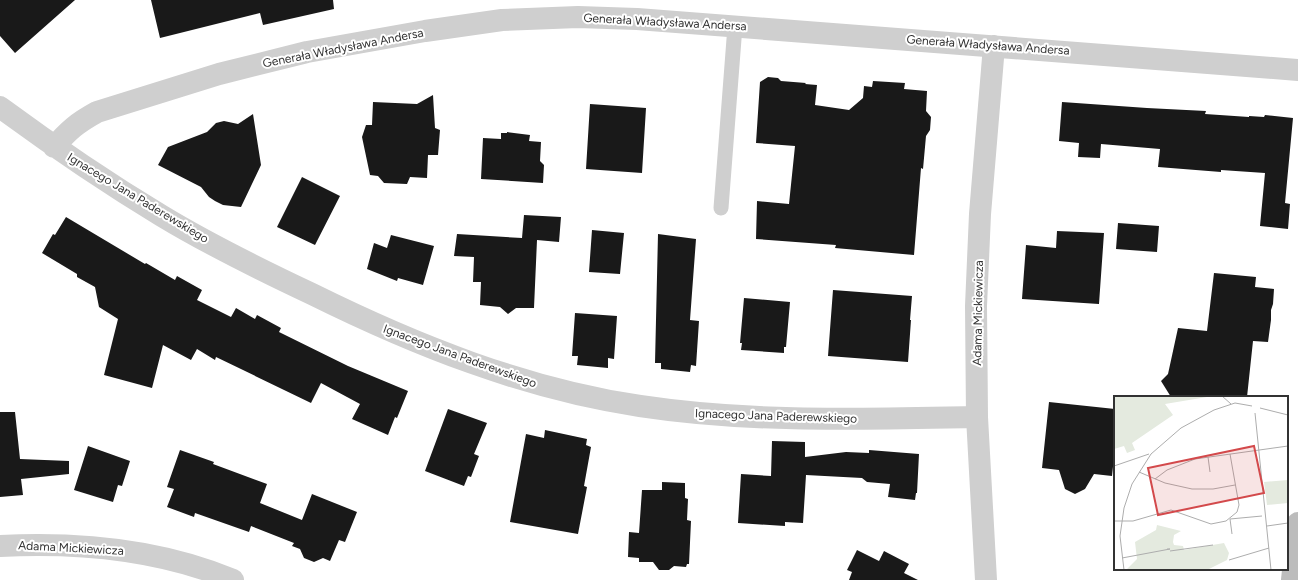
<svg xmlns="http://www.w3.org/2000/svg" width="1298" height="580" font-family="Figtree,sans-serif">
<rect width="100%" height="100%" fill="#fff"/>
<path fill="#191919" d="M0 0H75L15 53 0 36Z
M151 0H333L334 9 263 25 260 13 160 38Z
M768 77 778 78 781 81 806 83 805 84 817 85 815 105 849 110 863 98 864 86 872 87 873 81 905 83 904 89 927 91 926 111 931 117 930 130 926 136 923 169 921 168 914 255 835 248 836 245 756 239 757 201 789 204 795 146 756 143 760 82Z
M433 95 435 128 440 130 438 155H428L427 178 410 177 407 184 384 183 378 176 370 175 362 137 366 125H372L373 102 417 104Z
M1062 102 1147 108 1206 111 1205 114 1249 117V116L1264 117 1265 115 1293 118 1285 203 1290 204 1288 229 1260 226 1265 173 1221 170V172L1158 167 1160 149 1101 144 1100 158 1078 157 1079 143 1059 141Z
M590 104 646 108 642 173 586 169Z
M253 114 261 165 241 207 223 205 215 201 209 197 201 187 158 165 168 147 207 132 216 123 224 121 238 124Z
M507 132 530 135 529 141 541 142 540 161 544 165 543 183 481 179 483 138 501 139V133H507Z
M302 177 340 196 315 245 277 227Z
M524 215 561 217 559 242 537 240 534 308H516L508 314 500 307 480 305 481 282H473L474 257 454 256 457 234 522 238Z
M66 217 145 264 146 263 175 280 177 276 202 290 197 300 231 317 236 308 255 319 257 315 281 328 279 332 348 366 408 391 397 418 395 417 388 435 352 419 360 404 321 383 311 403 216 357 215 360 197 349 191 360 163 345 152 388 104 375 118 319 99 307 95 287 77 277V274L42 253 53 234 55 235Z
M1118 223 1159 226 1157 252 1116 249Z
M592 230 624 233 620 274 589 272Z
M1057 231 1104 233 1099 304 1022 299 1026 245 1056 248Z
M658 234 696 239 690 320 699 321 696 366 691 365 690 372 661 369V363H655Z
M391 235 434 246 423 285 398 278 397 281 367 269 374 243 387 248Z
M1214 273 1256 277 1255 287 1274 289 1273 304 1271 310V320L1268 342 1253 341 1247 397H1171L1161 381 1168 374 1178 328 1207 331Z
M833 290 912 296 910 320H911L908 362 828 356Z
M744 298 790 302 786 347H784V353L741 350 742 343H740Z
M575 313 617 316 614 359 608 358V368L577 365 578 356H572Z
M1049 402 1115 409V448L1112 476 1094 474 1085 489 1075 494 1065 489 1059 470 1042 468Z
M448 409 487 423 474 454 479 456 471 477 468 476 464 486 425 471Z
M0 412H15L20 459 69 461V474L21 479 23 495 0 497Z
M545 430 587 439 586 445 591 447 584 486 587 487 578 534 510 522 526 434 544 438Z
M772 441 805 442V457L846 452 869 453V450L919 454 917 493H916L915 500 888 497 890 484 867 482 862 478 806 475 803 523 785 522V526L738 523 741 474 771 476Z
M88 446 130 461 122 486 118 485 113 502 74 490Z
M180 450 214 462 213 464 267 484 260 503 302 520 312 494 357 512 345 542 339 540 330 561 323 558 314 562 304 558 300 549 292 546 294 543 251 526 249 532 195 513 194 517 167 507 174 489 167 487Z
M662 482 685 483V498L688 499 687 520 691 521 689 564H687L686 567 674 566 669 570H659L653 562H639V558L628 557 629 532 639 533 642 490H662Z
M857 550 879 561 884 551 909 564 904 573 918 580H849L852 572 847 570Z"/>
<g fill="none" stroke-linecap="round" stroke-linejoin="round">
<path stroke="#cfcfcf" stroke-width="15" d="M721 208 735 26"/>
<path stroke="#cfcfcf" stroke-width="22" d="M0 107C53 146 106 182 162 216 210 245 261 270 312 294 415 345 525 389 640 406 752 423 865 419 977 417
M54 147C69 130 77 123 97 112L219 74 307 52 425 31 502 20 578 17 637 19 1298 70
M0 546C80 542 159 549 233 580
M986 580 977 417 976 306 980 214 994 46"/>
<path stroke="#bcbcbc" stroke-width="22" d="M1292 580 1298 523"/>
</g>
<g text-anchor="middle" stroke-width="4" stroke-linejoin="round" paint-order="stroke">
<g font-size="12" fill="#323232" stroke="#fff">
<text transform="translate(665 22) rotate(3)" y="4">Generała Władysława Andersa</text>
<text transform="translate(988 45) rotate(4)" y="4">Generała Władysława Andersa</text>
<text transform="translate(343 48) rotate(-11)" y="4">Generała Władysława Andersa</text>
<text transform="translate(138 198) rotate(31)" y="4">Ignacego Jana Paderewskiego</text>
<text transform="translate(978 313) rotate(-89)" y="4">Adama Mickiewicza</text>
<text transform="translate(460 356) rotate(20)" y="4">Ignacego Jana Paderewskiego</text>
<text transform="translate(776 416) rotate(2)" y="4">Ignacego Jana Paderewskiego</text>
<text transform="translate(71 548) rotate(3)" y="4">Adama Mickiewicza</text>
</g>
</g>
<g transform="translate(1114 396)">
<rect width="174" height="174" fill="#fff"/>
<path d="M0 0H99L51 8 59 19 18 47 21 54 13 57 10 50 0 53ZM174 84V107L153 109 150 86ZM43 129 67 135 60 139 59 146 60 149 69 150 70 154 110 147 115 157 113 164 93 174H12L23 163 21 146 42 134Z" fill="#e4eadf"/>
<path fill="none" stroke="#adadad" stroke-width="1" d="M108 0 117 8M146 12 174 19M141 17 157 174M94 61 96 76M0 70 35 58M25 76 51 87 78 93H99L121 89M41 83 53 74 81 63 174 50M0 125H19L57 114 97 128 112 125 123 116 125 109 116 58M153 130 174 127M118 138 116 123 148 120M56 155 99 149M8 162 56 153H53M115 164 155 152M10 174 6 140 10 112 18 88 37 58 67 32 100 14 121 7 138 10"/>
<path fill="#d3494b" fill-opacity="0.15" stroke="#d3494b" stroke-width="2" d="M140 50 150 97 44 119 34 72Z"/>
<rect width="174" height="174" fill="none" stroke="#323232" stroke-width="2"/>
</g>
</svg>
